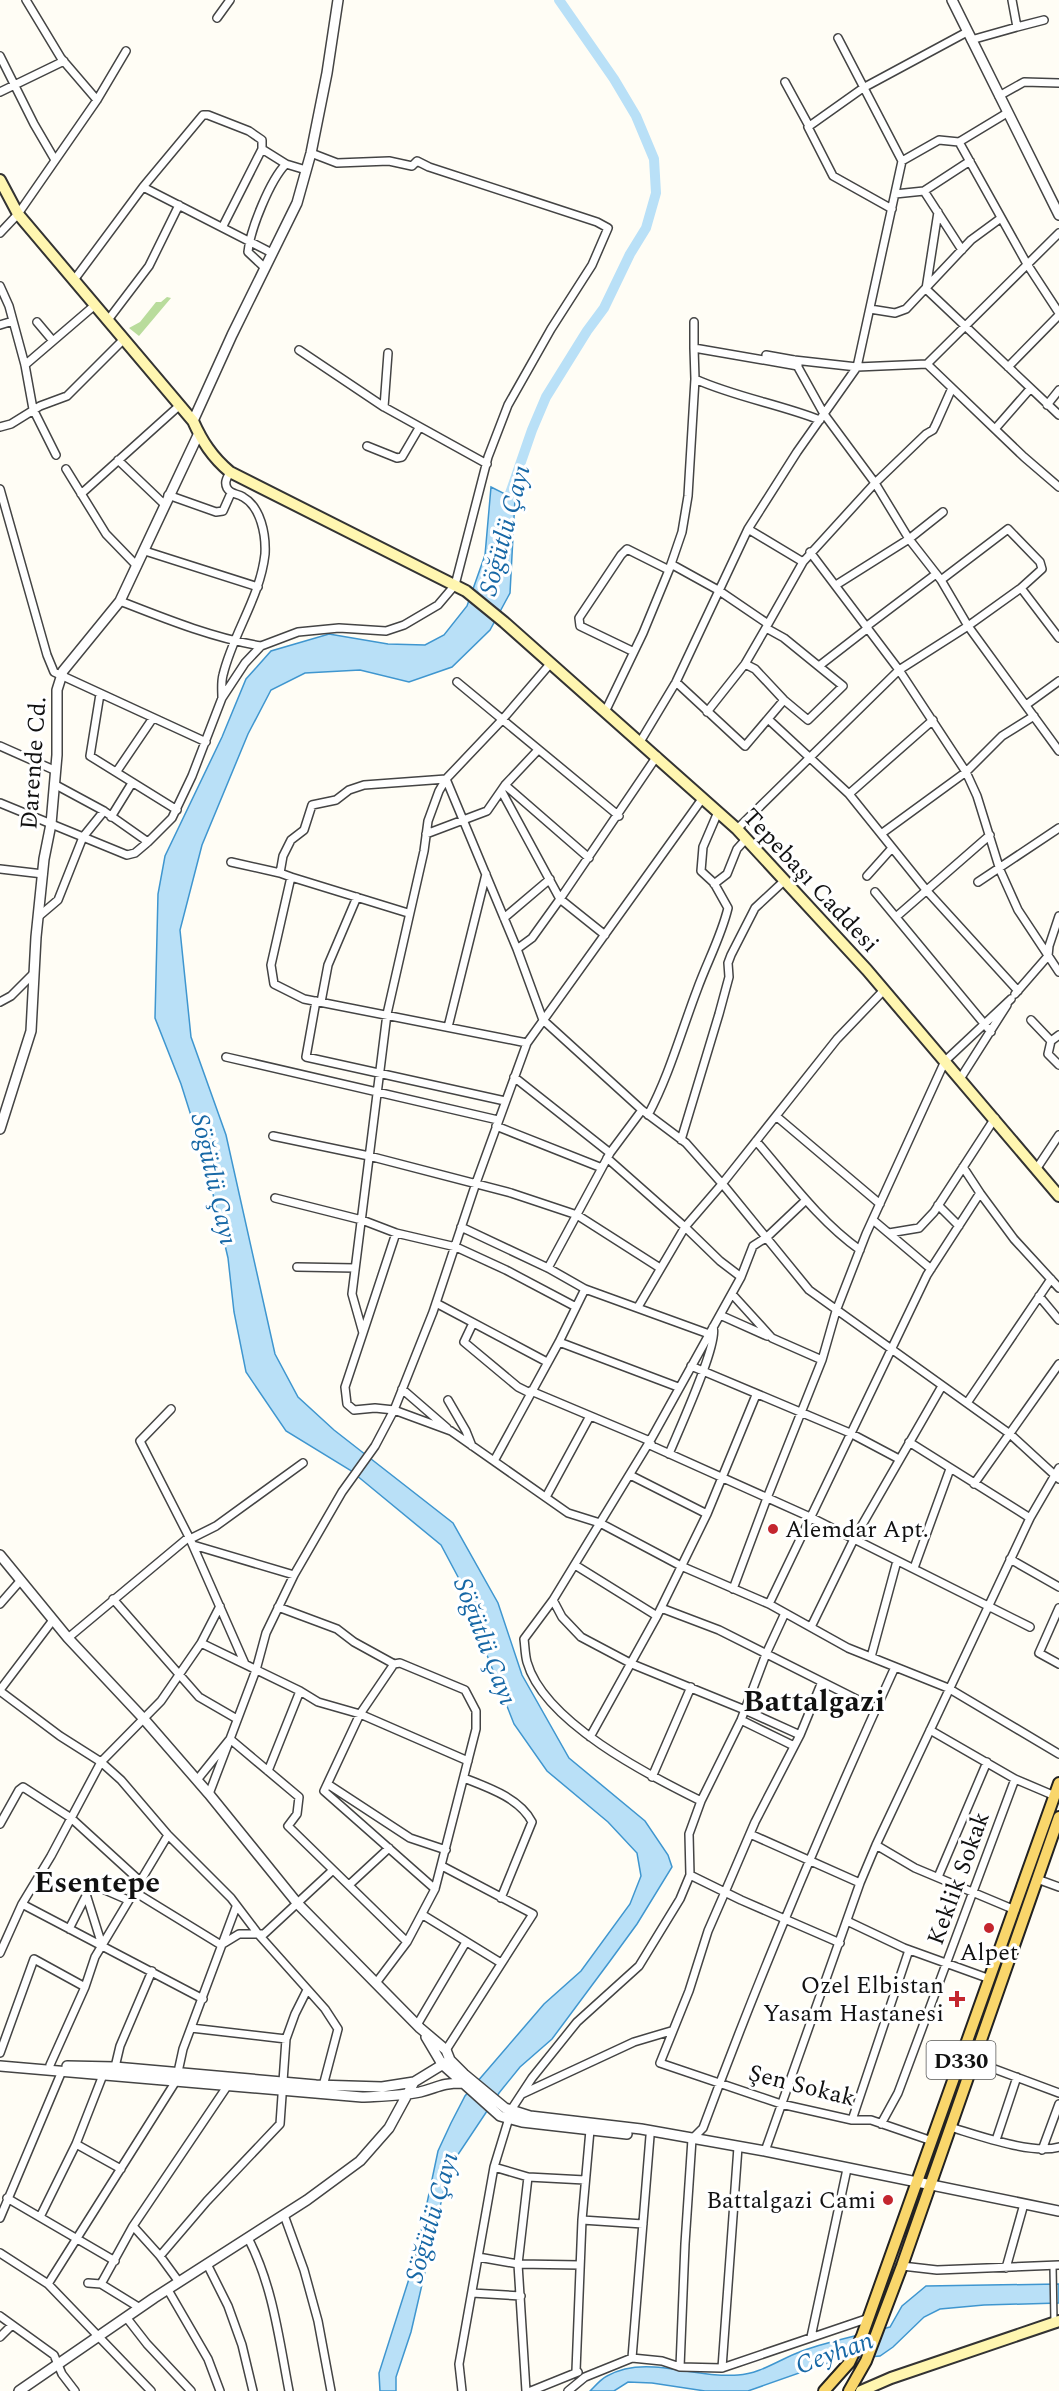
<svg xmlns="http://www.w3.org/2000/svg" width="1059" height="2391" font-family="Spectral,serif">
<rect width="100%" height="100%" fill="#fffdf5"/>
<path fill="#b9dc9c" d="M167 297 171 298 139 336 129 328 140 322 156 302H161Z"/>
<path fill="#b9e0f7" stroke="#3f96cf" stroke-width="1.5" d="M491 487 515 499 510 593 490 630 452 667 409 682 360 670 305 673 271 690 248 734 202 845 180 930 191 1037 226 1135 275 1354 298 1397 334 1430 453 1523 498 1603 522 1675 569 1758 645 1821 668 1855 672 1867 637 1924 610 1961 552 2039 520 2067 499 2093 449 2168 411 2332 396 2377V2391H380L379 2373 415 2260 438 2151 451 2123 465 2096 544 2004 581 1971 630 1904 641 1876 637 1853 608 1822 547 1771 514 1724 483 1645 466 1592 441 1545 350 1470 286 1431 246 1372 234 1312 228 1258 205 1160 181 1084 155 1018 158 894 165 856 222 737 246 679 271 651 329 634 388 644 425 645 444 635 467 606 485 555Z
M1059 2284V2303L984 2305 940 2309 924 2317 893 2347 880 2356 836 2360 748 2391H705L652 2383 628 2382 614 2391H590C595 2386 601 2379 607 2376 647 2354 695 2379 738 2375 760 2374 780 2359 802 2351 830 2341 861 2335 890 2327L902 2306 926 2286Z"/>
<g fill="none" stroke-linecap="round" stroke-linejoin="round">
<path stroke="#b9e0f7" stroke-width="10" d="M505 508 532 430 546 397 587 331 604 308 630 254 646 228 656 193 654 159 636 116 614 79 559 0"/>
<defs>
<path id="pedestrian" d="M1053 2266 1054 2322"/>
<path id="minor" d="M26 0 61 58 97 100
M217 18 230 0
M1017 27 1044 20
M838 38 902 161
M971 40 1017 27 1012 0
M0 56 34 124 55 160
M785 82 809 126
M0 92 64 61
M999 96 1024 82 1059 83
M959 142 1027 264 1059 313
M262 149 286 164
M143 187 272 253
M924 191 962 250
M895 194 924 191 970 161
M892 209 833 176 808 127 863 88 967 32
M938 212 926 289 1059 415
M0 233 18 214 97 100 126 51
M265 268 248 252C250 230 270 180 286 164L306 170
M74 280 143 187 203 115H208L249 131 262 140V149L223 226
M0 286 9 306 25 365 33 409 56 455
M870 309 895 313 906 309 971 240 1001 218
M108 320 149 266 179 205
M37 322 53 341
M694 322V348L798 366
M0 325 13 321
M694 348 695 379C735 397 779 404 820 420
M299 350 384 407 487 464
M766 355 794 360 857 367 902 161 939 140 959 142 1007 113
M794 360 824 414 875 483 926 434 933 430 936 424 952 388
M927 364 1024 457 1059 487
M25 365 95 305
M1008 367 1059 315
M1047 405 1059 390
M384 407 388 353
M0 427 11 424 40 406 67 396 124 339
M995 429 1030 389
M367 446 397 458 402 457 419 428
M118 460 164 504
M66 469 106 534 137 566
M0 489 47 655 54 672 206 742
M81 494 180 405
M168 495 216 512 223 511 231 493
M748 529 803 562 875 483 909 539 941 580 968 626 1059 751
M145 551 258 587
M810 552 899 670 966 772 977 796 1000 870 1018 910 1059 972
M671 564 718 590 768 624 803 562
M836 585 909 539 943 512
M1021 588 1059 638
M120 601C166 619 213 638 261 646
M867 626 936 574
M632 651 580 626 579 618 621 555 627 549 669 570 682 532 688 496 695 379
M550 664 502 720 446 779 439 791 428 821 424 851 387 1014 352 1294 363 1333 345 1387 347 1404 354 1410 375 1408 394 1410 451 1431 568 1513 600 1523 681 1566 769 1604 848 1648 948 1688 1059 1754
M745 664 755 669 784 700 808 720 843 686 784 638 766 628
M819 666 868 628
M457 682 619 816
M676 682 745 746 784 700
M100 694 90 756 177 810
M222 698C222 691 221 682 223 675 233 633 260 598 265 554 266 535 261 507 243 497 237 493 231 495 227 488 224 482 227 478 230 472
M1026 705 1059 681
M605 712 643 633 669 570
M707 712 745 664 767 626
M768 719 849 794 927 891 1018 991
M640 742 676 682 748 529 797 452 857 367 927 364 1059 233
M0 746 54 770
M117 771 153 718
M54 784 104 811 148 842
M505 785 589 858
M502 792 560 899 605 935
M849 794 933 720
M0 803 127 855 135 853 148 842 172 818 192 776 222 698 245 663 261 646 298 632 339 628 386 631 404 625 438 605 455 585 488 457 508 405 551 329 592 265 608 228 597 222 429 167 417 161 412 166 389 161 337 163 311 153
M111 817 132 783
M737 829 899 670 968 626 1021 588 1042 569 1040 562 1008 529 941 580
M426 834 487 811 505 785 538 750
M881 834 966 772 1002 736 1034 716
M231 862 280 873
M0 869 43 874
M867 876 892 848
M291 877 280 873 283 856 291 840 304 830 312 805 336 800 349 790 364 785 446 779 517 949 543 1020 642 1110 686 1143 725 1187 809 1290 1010 1434 1059 1479
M978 882 1059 828
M714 884 727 874 737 849 746 839
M875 892 991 1032
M408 913 291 877 271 965 274 984 304 999 527 1043
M38 917 58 900 83 837 104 811
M896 917 990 835
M504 918 550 879
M517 949 532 938 560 899 657 756
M1015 994 1048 956 1049 946 1059 916
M316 1001 306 1057 505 1101
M0 1002 11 996 34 973
M321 1002 328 965 357 897
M1031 1020 1051 1041
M448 1027 486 874
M1059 1035 1051 1041 1048 1054 1059 1065
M226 1057 498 1120
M514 1077 610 1153
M960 1079 1007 1005
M648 1115C669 1076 681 1032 697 990 707 962 721 937 728 908L714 883 701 871 703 847 718 812
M776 1116 880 1204
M496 1126 602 1168
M273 1136 369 1156 511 1193 577 1215 660 1268
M681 1140 719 1014 729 977 728 963 731 955 755 908 784 881
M756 1141C789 1179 819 1221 860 1250
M607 1158 685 1227 722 1184 837 1039 884 990
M1037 1168 1059 1135
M980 1193 1014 1239 1059 1288
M275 1198 362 1220 396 1233 456 1247 506 1270 576 1307
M938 1205 959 1226
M873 1220 931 1269
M461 1227 548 1268 585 1289 709 1334
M889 1233 919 1228 934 1212 995 1118
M297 1267 355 1268
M548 1268 610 1153 642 1110
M732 1294 772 1338 822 1360
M1039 1296 1059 1320
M436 1303 547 1362
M638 1307 685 1227 720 1261 741 1277
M720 1315 767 1336
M473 1323 464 1342 518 1387 530 1393
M363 1333 396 1233
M559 1342 678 1387
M691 1366 850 1433 899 1459
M402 1389 447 1428
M531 1391 650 1441 652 1446 810 1517 1030 1627
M448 1400 466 1431 472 1446
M967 1403 1051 1279
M171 1409 140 1441 190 1539 245 1664
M909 1442 1030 1518
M669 1454C677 1434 720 1341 713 1327
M494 1461 559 1342 585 1289
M630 1475 707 1514
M974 1484 1059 1364
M546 1497 590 1416
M190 1539 216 1526 303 1463
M193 1545 294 1575 266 1633 256 1670 230 1739 299 1797 297 1814 288 1826 407 1942
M1010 1559 1059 1587
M575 1565 657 1616
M914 1568 950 1469
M294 1575 342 1492 375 1446 394 1410 433 1312 476 1183 527 1043 702 799
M733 1589 767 1498 822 1360 836 1311 866 1234 945 1061 1011 999
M113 1599 199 1697 237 1719
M553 1600 562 1617 581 1637 632 1664 745 1710 800 1735
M0 1604 21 1580
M769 1604 927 1275 980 1193 963 1167
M278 1607 337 1629 354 1642 394 1664
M661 1608 719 1630 876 1709
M1059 1608 1039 1653 1059 1664
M811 1627 854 1539 942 1386
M68 1638 189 1537
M201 1643 300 1691 318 1702 360 1714 468 1761
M871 1657 897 1561
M821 1684 800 1735 755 1822 725 1892 708 1931 689 1991 660 2063 781 2104 852 2120H871L932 2141
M0 1690 53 1620
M0 1691 60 1736 101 1762 121 1780 168 1835 231 1898 259 1935 325 2009 338 2029 323 2086
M741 1720 794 1746
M930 1730 1015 1779 1055 1796
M590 1737 657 1616 707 1514 756 1395
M268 1771 300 1691
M652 1777 691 1687
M464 1778C487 1787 520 1798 532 1822L501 1898
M197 1780 230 1739 209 1794
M329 1785 410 1838 446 1850
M701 1801C648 1775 544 1722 527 1662 525 1655 525 1646 524 1639L553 1600 650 1441 741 1277 753 1246 767 1237 806 1200
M0 1824 19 1790 23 1787 71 1818 140 1881
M750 1834 860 1883
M876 1845 915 1868 1015 1910
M442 1866 533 1914 446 2050
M690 1875 741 1900 840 1943
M938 1877 987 1762
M1037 1879 1059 1887
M349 1885 389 1848
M133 1891 221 1945 239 1934H264L333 1870
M86 1894 102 1945
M22 1904 203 1999
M423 1915 501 1963
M847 1921 904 1948 990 1979
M69 1929 90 1888 98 1887 128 1900
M0 1953 22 1904 51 1856 101 1762 161 1701 201 1643 220 1606
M376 1983 407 1942 435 1889 476 1729V1711L465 1690 400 1663 394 1664 360 1714 324 1791 435 1889
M417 2025 466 1942
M191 2028 286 2039
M0 2053 34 1959 85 1987
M973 2061 1059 2093
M50 2065 85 1987 95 1957 168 1835
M115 2067 120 2046 152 1971
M522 2094 634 2042 671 2031
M511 2110 532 2078 577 2022 639 1966 680 1899 690 1875 689 1834 701 1801 741 1720 766 1654 785 1613
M852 2120 909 1950
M881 2124 898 2093 1015 1779
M950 2127C977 2135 1032 2155 1059 2147
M996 2140 1017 2077
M76 2144 121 2169
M1042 2150 1059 2104
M765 2151 860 1883 876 1845 1030 1518 1059 1468
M494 2167 528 2177 585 2180
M7 2198 115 2261
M284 2215 304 2270 318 2321 331 2391
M40 2217 76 2144 103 2075
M0 2218 62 2071
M582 2220 643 2224
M133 2226 160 2256 179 2282
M248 2238C273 2286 279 2339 289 2391
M0 2253 48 2284 151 2391
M160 2256 207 2201 280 2124 286 2039 295 2014 307 1990
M478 2257 518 2264 580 2265
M207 2264 228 2306 242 2345 253 2391
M902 2266 937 2270 1059 2265
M1006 2268 1024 2204
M88 2283 101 2284
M48 2284 176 2081 183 2049 236 1907
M168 2290 208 2359 220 2391
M472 2293 521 2296
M140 2308 101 2284 133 2226 228 2085
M0 2316 54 2355 62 2374 75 2391
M126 2317 147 2344 191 2391
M0 2337 12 2325
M811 2337 847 2169
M632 2358 650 2136
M680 2367 685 2244 692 2139 703 2128C761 1971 826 1818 895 1667
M722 2368 738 2147
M576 2371 582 2220 590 2130
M462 2391 459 2364 494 2167 509 2118
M526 2391 518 2264 528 2177
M531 2391 578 2372
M568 2391 585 2377 632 2358 662 2361 680 2367 722 2368 869 2318"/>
<path id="tertiary" d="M952 0 1059 215
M193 421 232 335 297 203 311 153 327 73 338 0
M0 1129 31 1031 36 937 44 859 51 824 57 755V690L63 671 120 601 199 433
M0 1555 68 1638 143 1718 209 1794 298 1904 420 2028 446 2050 450 2060 464 2074 505 2108 530 2116 641 2129 765 2151 1059 2211
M426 2037 442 2064 500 2116 522 2122 627 2134
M0 2066 362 2097C381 2096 401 2096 420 2092 437 2088 441 2083 462 2083
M67 2066 115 2067 316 2085 382 2087 414 2082 450 2060
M19 2391 154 2298 307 2200 360 2161 389 2128 414 2082"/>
<path id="secondary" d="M0 180 18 214 193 421C202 441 212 457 230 472L466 591 504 622 737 829 867 970 1059 1196
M861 2391 891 2378 1059 2321"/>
<path id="primary" d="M824 2391 849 2363 862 2336 1059 1783
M849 2391 866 2361 902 2266 1059 1817"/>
</defs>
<use href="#pedestrian" stroke="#444" stroke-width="8"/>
<use href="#minor" stroke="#444" stroke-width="10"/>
<use href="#tertiary" stroke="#444" stroke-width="12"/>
<use href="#secondary" stroke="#333" stroke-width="14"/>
<use href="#primary" stroke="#222" stroke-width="14"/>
<use href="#pedestrian" stroke="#fff" stroke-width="5"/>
<use href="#minor" stroke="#fff" stroke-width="7"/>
<use href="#tertiary" stroke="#fff" stroke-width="9"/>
<use href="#secondary" stroke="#fff6b0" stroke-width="10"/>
<use href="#primary" stroke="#f9d66b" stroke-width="10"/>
</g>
<g fill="#c4262e" stroke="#fff" stroke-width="2">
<circle cx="773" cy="1529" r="6"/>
<circle cx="989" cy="1928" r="6"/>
<path d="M954 1990h6v6h6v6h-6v6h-6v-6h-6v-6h6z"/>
<circle cx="888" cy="2200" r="6"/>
</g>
<g text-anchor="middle" stroke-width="6" stroke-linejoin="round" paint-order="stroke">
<rect fill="#fff" stroke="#585858" stroke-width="1.5" x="926.5" y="2041" width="69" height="38" rx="4.5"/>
<g font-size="22" font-weight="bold" fill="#111">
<text x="961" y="2068">D330</text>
</g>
<g font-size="24" fill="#111" stroke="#fff">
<text transform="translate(33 763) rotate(-86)" y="8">Darende Cd.</text>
<text transform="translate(811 880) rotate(47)" y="8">Tepebaşı Caddesi</text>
<text transform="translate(958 1878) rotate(-70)" y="8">Keklik Sokak</text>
<text transform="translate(802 2085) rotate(14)" y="8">Şen Sokak</text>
</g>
<g font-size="24" fill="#111" stroke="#fff" text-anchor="end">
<text x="785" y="1537" text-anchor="start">Alemdar Apt.</text>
<text x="989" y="1960" text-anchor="middle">Alpet</text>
<text x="944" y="1993">Ozel Elbistan<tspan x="944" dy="28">Yasam Hastanesi</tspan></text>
<text x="876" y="2208">Battalgazi Cami</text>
</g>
<g font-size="26" font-style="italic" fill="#1768a6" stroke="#fff">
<text transform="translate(504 530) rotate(-75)" y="9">Söğütlü Çayı</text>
<text transform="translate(215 1179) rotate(77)" y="9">Söğütlü Çayı</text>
<text transform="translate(486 1641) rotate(69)" y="9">Söğütlü Çayı</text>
<text transform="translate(431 2217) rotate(-74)" y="9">Söğütlü Çayı</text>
<text transform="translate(834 2352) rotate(-20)" y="9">Ceyhan</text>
</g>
<g font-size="30" font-weight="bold" fill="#111" stroke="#fff">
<text x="814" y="1711">Battalgazi</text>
<text x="97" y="1892">Esentepe</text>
</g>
</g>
</svg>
